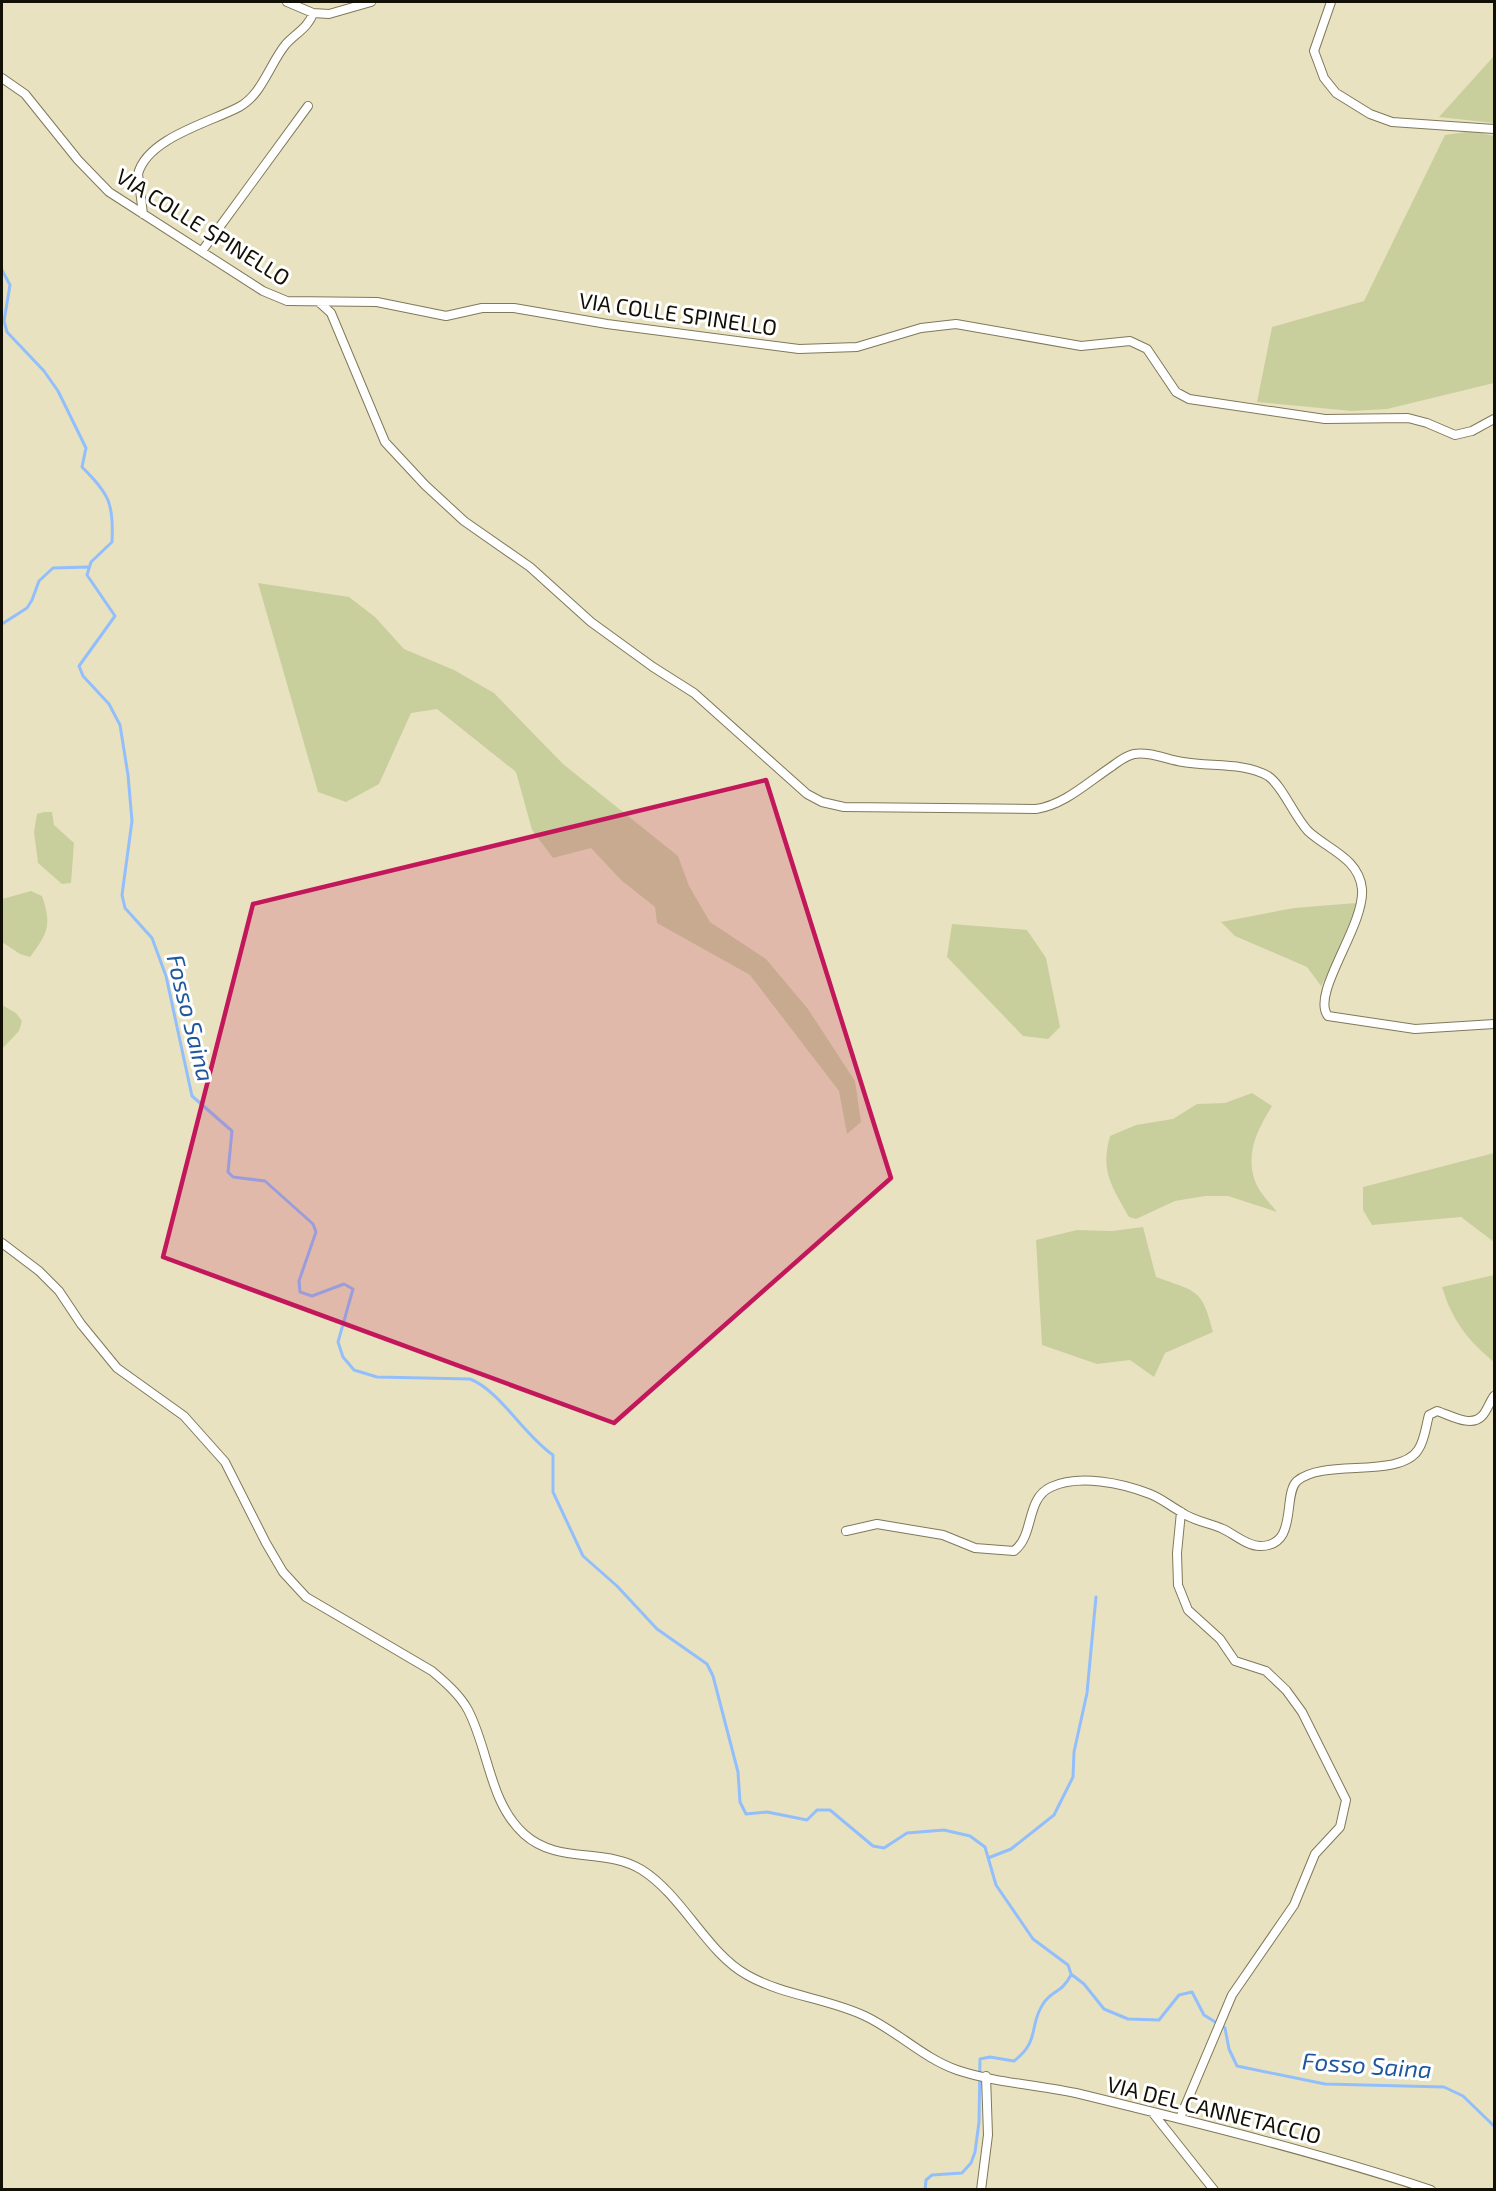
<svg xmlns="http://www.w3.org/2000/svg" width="1496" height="2191" font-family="'Exo 2',sans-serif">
<rect width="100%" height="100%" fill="#e9e2c0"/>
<path fill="#c8cf9d" d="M1494 56V123L1439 117Z
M1473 131 1494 136V383L1387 409 1352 411 1257 402 1272 327 1364 301 1445 135Z
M258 583 349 597 375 617 404 649 454 670 494 693 563 764 678 856 689 886 710 922 766 959 808 1009 855 1081 861 1122 847 1134 839 1091 750 975 657 923 655 907 621 880 591 848 553 858 532 830 516 772 437 709 411 713 379 784 346 802 318 792Z
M44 812H52L54 825 74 843 71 883 62 884 38 863 34 832 37 814Z
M31 891 42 896C52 925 48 933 30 957L20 954 2 942V899Z
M1356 903 1348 936 1321 986 1307 967 1235 936 1221 922 1294 908Z
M952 924 1027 930 1046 958 1060 1027 1048 1039 1023 1036 947 957Z
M2 1005 16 1013 22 1021 19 1031 2 1049Z
M1252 1093 1272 1106C1258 1129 1245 1153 1255 1181 1259 1192 1270 1203 1277 1212L1228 1196H1205L1175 1201 1136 1219 1129 1217C1112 1186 1100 1172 1110 1136L1136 1125 1173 1119 1197 1104 1225 1103Z
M1494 1153V1242L1461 1217 1372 1225 1363 1210V1187Z
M1143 1227 1156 1277C1197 1292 1202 1288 1213 1332L1165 1353 1154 1377 1130 1360 1097 1364 1042 1345 1036 1240 1077 1230 1112 1231Z
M1494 1275V1362C1468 1341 1452 1320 1442 1287Z"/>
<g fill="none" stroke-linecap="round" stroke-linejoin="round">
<path stroke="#92bffb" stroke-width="3" d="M2 270 10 285 4 321 7 332 44 371 58 391 86 448 82 467C109 494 114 503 112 542L91 562 87 575 115 616 79 666 83 676 109 704 120 725 128 775 132 821 122 895 125 908 152 938 166 976 192 1096 232 1131 228 1172 233 1177 265 1181 313 1224 316 1232 299 1281 300 1292 312 1296 344 1284 353 1289 338 1342 343 1357 354 1370 377 1377 470 1379C499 1390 524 1435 553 1455V1492L583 1556 617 1586 657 1629 707 1664 713 1676 738 1772 740 1802 746 1814 767 1812 807 1820 817 1810H830L873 1846 884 1848 907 1833 944 1830 970 1836 985 1847 996 1885 1033 1939 1068 1965 1071 1974 1084 1984 1104 2009 1128 2019 1159 2020 1179 1995 1192 1992 1204 2015 1225 2028 1229 2049 1237 2066 1325 2084 1444 2087 1463 2096 1494 2126
M2 624 27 608 32 600 39 581 53 568 88 567
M988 1858 1011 1849 1054 1815 1073 1777 1074 1752 1087 1693 1096 1597
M925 2190 926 2180 932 2175 962 2173 971 2163 975 2152 979 2122 980 2059 990 2057 1014 2061C1041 2040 1028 2027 1043 2004 1052 1990 1061 1994 1071 1975"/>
<defs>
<path id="street" d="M287 2 313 13
M1331 2 1314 51 1324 78 1336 93 1370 114 1392 122 1494 129
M2 78 25 94 78 160 109 192 263 291 287 301 377 302 446 316 482 308H514L607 324 799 349 857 347 921 328 956 324 1081 346 1130 341 1147 349 1176 392 1189 399 1325 419 1408 418 1427 423 1455 435 1472 431 1494 419
M143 214 138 174C147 138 211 122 239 107 262 95 270 63 286 44 295 34 309 27 313 13L329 14 371 2
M202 251 308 106
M320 303 331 313 385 442 425 485 464 521 530 567 591 622 653 667 694 693 807 794 822 802 844 807 1036 809C1064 805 1087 783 1111 767 1118 762 1125 756 1134 754 1149 751 1168 760 1183 762 1210 767 1244 762 1268 776 1282 785 1294 816 1308 831 1327 849 1359 858 1362 889 1365 926 1310 994 1328 1016L1415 1029 1494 1024
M2 1243 39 1271 59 1291 81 1324 117 1368 184 1416 225 1462 266 1543 283 1572 306 1597 432 1671C445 1682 460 1695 468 1710 489 1750 489 1802 524 1834 558 1865 605 1847 642 1870 683 1896 707 1953 747 1975 784 1996 827 1998 865 2016 897 2031 923 2058 957 2070 996 2083 1040 2085 1080 2094 1198 2123 1316 2152 1431 2190
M846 1531 877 1524 943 1535 975 1548 1014 1551C1035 1535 1025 1499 1051 1487 1079 1474 1122 1483 1150 1494 1161 1498 1170 1506 1181 1512 1193 1521 1210 1523 1223 1529 1234 1534 1247 1546 1260 1546 1299 1546 1282 1495 1297 1481 1324 1458 1399 1479 1418 1450 1425 1440 1426 1425 1429 1415L1437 1411C1450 1415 1471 1428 1482 1416 1487 1411 1489 1403 1494 1396
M1152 2112 1214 2190
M1180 2118 1232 1995 1294 1905 1315 1854 1340 1827 1346 1800 1302 1712 1286 1690 1266 1671 1235 1661 1220 1639 1188 1610 1178 1585 1177 1553 1181 1512
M981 2190 988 2135 986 2076"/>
</defs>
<use href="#street" stroke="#7f795a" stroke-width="10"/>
<use href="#street" stroke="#fff" stroke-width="8"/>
</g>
<path fill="#c2185b" fill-opacity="0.2" stroke="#c2185b" stroke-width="4.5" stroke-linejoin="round" d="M766 780 891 1178 614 1423 163 1257 253 904Z"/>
<g text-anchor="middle" stroke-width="6" stroke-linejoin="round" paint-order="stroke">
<g font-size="22" fill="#121005" stroke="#fff">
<text transform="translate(203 227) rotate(32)" y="8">VIA COLLE SPINELLO</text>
<text transform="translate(678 314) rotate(8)" y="8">VIA COLLE SPINELLO</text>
<text transform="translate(1214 2110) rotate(14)" y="8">VIA DEL CANNETACCIO</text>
</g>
<g font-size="24" font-style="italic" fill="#1f579d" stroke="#fff">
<text transform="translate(190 1018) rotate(76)" y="8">Fosso Saina</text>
<text transform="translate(1367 2066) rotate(4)" y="8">Fosso Saina</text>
</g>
</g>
<rect width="1496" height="2191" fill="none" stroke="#121005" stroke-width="6"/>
</svg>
